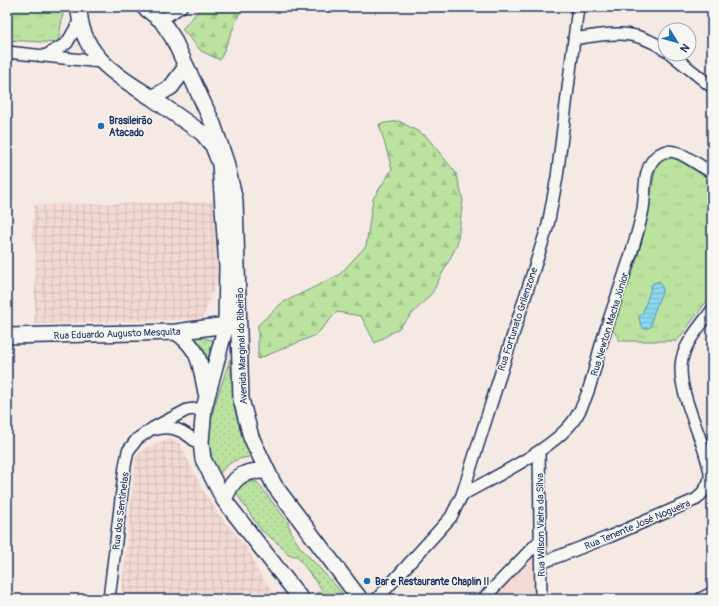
<svg xmlns="http://www.w3.org/2000/svg" width="719" height="606" font-family="Pangolin,sans-serif">
<defs>
<pattern id="industrial-grid" width="8" height="8" patternUnits="userSpaceOnUse"><rect width="8" height="8" fill="#f4dad3"/><path d="M0 4h8M4 0v8" fill="none" stroke="#d1bbb8"/></pattern>
<pattern id="grass-dots" width="8" height="8" patternUnits="userSpaceOnUse"><rect width="8" height="8" fill="#bbe39f"/><path d="M2 2h.1M6 6h.1" fill="none" stroke="#a0c38b" stroke-width="1.8" stroke-linecap="round"/></pattern>
<pattern id="forest-firs" width="22" height="20" patternUnits="userSpaceOnUse"><rect width="22" height="20" fill="#bbe39f"/><path d="M5 1l3.5 6h-7zM16 11l3.5 6h-7z" fill="#a0c38b"/></pattern>
<pattern id="park-tufts" width="24" height="20" patternUnits="userSpaceOnUse"><rect width="24" height="20" fill="#bbe39f"/><path d="M3 7l-1-3M5 7V3M7 7l1-3M15 17l-1-3M17 17v-4M19 17l1-3" fill="none" stroke="#a0c38b"/></pattern>
<pattern id="water-rules" width="6" height="5" patternUnits="userSpaceOnUse"><rect width="6" height="5" fill="#8bd7ec"/><path d="M0 2.5h6" fill="none" stroke="#77b9cd"/></pattern>
</defs>
<rect width="100%" height="100%" fill="#f5e9e4"/>
<filter id="ink" filterUnits="userSpaceOnUse"><feTurbulence type="fractalNoise" baseFrequency=".025" numOctaves="2"/><feDisplacementMap in="SourceGraphic" scale="8" xChannelSelector="R" yChannelSelector="G"/><feConvolveMatrix kernelMatrix="1 2 1 2 8 2 1 2 1" color-interpolation-filters="sRGB"/></filter>
<g filter="url(#ink)">
<path fill="#f4dad3" d="M532 558 534 560V599H492Z"/>
<path fill="url(#industrial-grid)" d="M213 202 218 278 202 319 34 324 36 252 32 236 34 205Z
M169 439 180 444 201 487 219 515 250 552 258 572 279 599H121L136 456 147 447Z"/>
<path fill="url(#grass-dots)" stroke="#6b897e" d="M190 337H199L212 340 213 342 207 361Z
M230 359 236 415 250 457C236 458 228 463 219 474 196 438 219 396 230 359Z
M250 482H257L287 521 293 536 300 547 345 596 343 599H335L333 595 327 599H321L316 593 323 591 297 556 288 555 281 546 261 530 236 493 243 484Z"/>
<path fill="url(#forest-firs)" stroke="#6b897e" d="M202 7H242L220 60 201 51 182 29Z
M399 121 426 136 456 173 463 200 457 245 432 293 398 329 375 343 361 316 337 312 316 335 258 359V325L282 303 339 275 366 246 373 199 392 169 379 124Z"/>
<path fill="url(#park-tufts)" stroke="#6b897e" d="M7 7H60L63 13 58 43 7 40Z
M674 157 712 181V294L677 341H620L611 327 647 213 656 167 663 161Z"/>
<path fill="url(#water-rules)" stroke="#5e94b3" d="M659 281 663 289 652 318 651 327 644 329 640 323 639 317 643 312 652 284Z"/>
<g fill="none" stroke-linecap="round" stroke-linejoin="round">
<defs>
<path id="minor" d="M161 20 181 7
M574 39C607 33 636 28 665 50
M7 52 101 62
M671 54 712 87
M45 56 67 43 79 22
M157 429C176 424 189 435 202 447
M539 451 541 599
M462 495C494 477 558 447 576 417 590 395 594 369 601 345 614 300 634 255 643 209 646 191 642 167 658 155 675 142 696 166 712 172
M541 563 611 536 697 499C703 492 708 487 710 478 711 472 708 464 706 457 699 430 676 387 682 359 686 341 702 324 712 310
M109 599 125 466 128 451 137 439 153 428 187 410 204 408
M377 599 451 517 462 495 548 225 557 177 578 7
M483 599 540 540
M700 599 712 593"/>
<path id="secondary" d="M79 7C80 55 115 74 152 98L171 87 186 67
M144 7 161 20 173 38 213 124 226 162 235 201 241 399 251 437 274 485 360 599
M152 98 202 133 213 146 220 164 227 267 226 325 204 408 201 442 203 459 224 500 301 599
M176 332C201 350 200 364 206 393
M7 336 176 332 226 325
M224 500C233 478 241 470 266 471"/>
</defs>
<use href="#minor" stroke="#1b2f5e" stroke-width="14"/>
<use href="#secondary" stroke="#1b2f5e" stroke-width="18"/>
<use href="#minor" stroke="#f6f6f2" stroke-width="11"/>
<use href="#secondary" stroke="#f6f6f2" stroke-width="15"/>
</g>
</g>
<g fill="#1f6fb2" stroke="#f6f6f2" stroke-width="1.5">
<circle cx="101" cy="126" r="4"/>
<circle cx="367" cy="581" r="4"/>
</g>
<g text-anchor="middle" stroke-width="3" stroke-linejoin="round" paint-order="stroke">
<g font-size="10" font-weight="bold" fill="#1b2f5e" stroke="#f6f6f2" text-anchor="start">
<text x="109" y="124">Brasileirão<tspan x="109" dy="12">Atacado</tspan></text>
<text x="375" y="585">Bar e Restaurante Chaplin II</text>
</g>
<g font-size="10" fill="#1b2f5e" stroke="#f6f6f2">
<text transform="translate(517 319) rotate(-72)" y="4">Rua Fortunato Grilenzone</text>
<text transform="translate(609 324) rotate(-73)" y="4">Rua Newton Macha Júnior</text>
<text transform="translate(117 333) rotate(-2)" y="4">Rua Eduardo Augusto Mesquita</text>
<text transform="translate(241 346) rotate(-92)" y="4">Avenida Marginal do Ribeirão</text>
<text transform="translate(120 511) rotate(-83)" y="4">Rua dos Sentinelas</text>
<text transform="translate(637 524) rotate(-23)" y="4">Rua Tenente José Nogueira</text>
<text transform="translate(540 525) rotate(-91)" y="4">Rua Wilson Vieira da Silva</text>
</g>
</g>
<rect width="719" height="606" fill="none" stroke="#f6f6f2" stroke-width="24"/>
<rect x="12" y="12" width="695" height="582" fill="none" stroke="#1b2f5e" stroke-width="1.5" filter="url(#ink)"/>
<g transform="translate(677 42) rotate(127)"><circle r="19" fill="#f6f6f2" stroke="#9ea6b7"/>
<path d="M0-3L7 15L0 10L-7 15Z" fill="#1f6fb2"/>
<text y="-6" font-size="11" font-weight="bold" text-anchor="middle" fill="#1b2f5e">N</text>
</g>
</svg>
